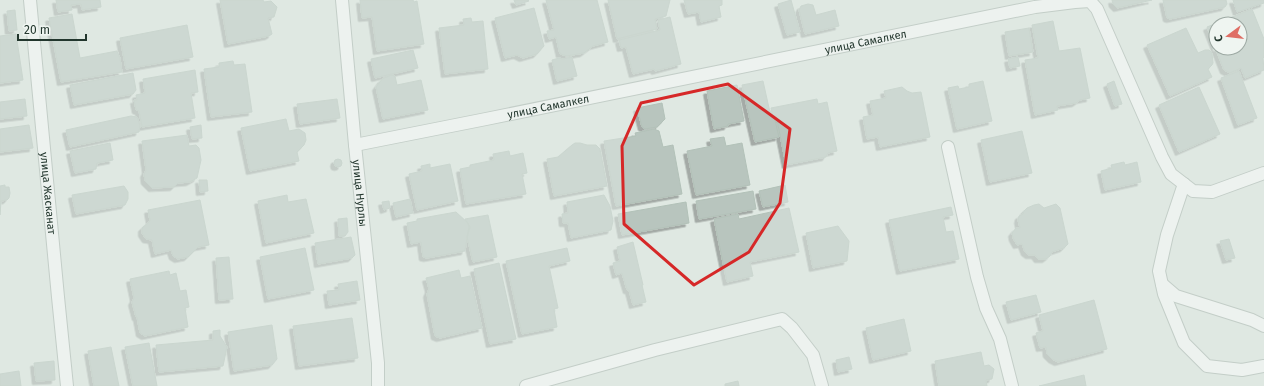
<svg xmlns="http://www.w3.org/2000/svg" width="1264" height="386" font-family="'Fira Sans',sans-serif">
<defs>
<filter id="shadow"><feDropShadow dx="-3.5" dy="3.5" stdDeviation="0" flood-color="#0004"/></filter>
</defs>
<rect width="100%" height="100%" fill="#dfe8e2"/>
<path fill="#b8c5be" stroke="#b2c1b8" fill-rule="evenodd" filter="url(#shadow)" d="M56 0H100L101 7 82 10 81 4 71 5 72 10 58 12Z
M220 0H263L264 2 271 1 277 7 274 17 268 18 272 34 269 36 228 44Z
M360 0H413L414 2 417 1 424 44 377 51 372 17 362 18Z
M514 0H528L529 1 516 5Z
M546 0H597L608 42 593 46 584 53 567 56 560 54 556 37 549 39 547 31 554 30Z
M608 0H670L666 16 655 19 657 29 617 39Z
M684 0H722V5L719 6 721 17 701 22 699 12 688 14Z
M791 0 800 32 787 35 778 4Z
M1112 0H1152L1117 8 1113 4Z
M1163 0H1226L1227 4 1225 7 1170 19 1167 18Z
M1233 0H1264V3L1237 12Z
M808 4 813 5 816 15 835 10 839 26 805 34 799 10 801 6Z
M534 8 544 46 537 54 523 58 517 55 505 58 495 18Z
M1252 9 1264 39V57L1263 58 1264 70 1245 78 1241 68 1230 73 1224 70 1207 27ZM1216 24H1240V48H1216Z
M15 10 17 30 9 31 7 11Z
M72 14 80 58 117 51 120 58 122 72 61 82 49 18Z
M670 17 681 64 655 71 654 69 633 74 626 47 621 48 619 40 660 30 658 20Z
M471 18 472 22 483 21 488 69 445 74 439 28 464 25 463 19Z
M1053 21 1059 51 1080 48 1090 98 1080 100 1076 103 1057 106 1058 110 1035 115 1025 60 1038 58 1032 25Z
M187 25 193 57 126 69 120 38Z
M1029 28 1033 52 1009 56 1005 32Z
M1186 28 1198 53 1205 50H1209L1212 53 1213 63 1212 65 1208 69 1212 77 1170 96 1147 45Z
M16 34 23 80 0 83V36Z
M413 50 418 68 375 78 371 59Z
M572 57 577 76 557 81 552 60 559 58 563 59Z
M1018 57 1020 66 1010 68 1008 59Z
M233 61 234 65 245 64 252 112 211 117 204 69 219 67V63Z
M195 70 198 92 191 93 195 118 142 127 139 111 136 110 134 100H137L136 95 145 93 143 79Z
M1239 71 1257 118 1238 125 1221 78Z
M133 73 136 90 133 94 74 105 70 85Z
M391 75 395 76 397 85 421 80 428 110 383 119 376 87 382 79Z
M763 81 771 117 774 116 779 137 755 142 742 85Z
M983 81 992 121 957 129 948 88 958 86 959 89 969 87V84Z
M1114 81 1122 104 1115 106 1107 84Z
M737 85 744 121 728 124V126L714 129 707 91Z
M902 87 907 91 912 93 921 92 930 137 880 147 878 137 867 139 863 117 873 115 870 101 886 98 884 91Z
M1199 87 1220 134 1179 152 1159 105Z
M25 99 27 116 0 119V102Z
M337 99 340 118 300 124 297 104Z
M817 99 818 104 827 102 837 151 828 153 826 157 786 165 776 115 773 116 771 108Z
M662 103 665 119 657 127 645 129 642 127 637 108Z
M131 116 137 117 140 125 139 132 70 147 66 130Z
M286 119 289 131 299 129 305 133 306 140 304 145 297 152 299 161 250 171 241 128Z
M29 125 33 148 0 152V129Z
M201 125 202 138 192 139 190 127Z
M654 129 659 131 663 147 673 145 682 194 616 206 604 141 636 136 635 133Z
M1022 131 1032 173 990 182 981 140Z
M187 135 189 146 196 145 199 148 201 160 197 178 190 182 178 183 174 187 152 188 145 181 144 174 146 170 142 141Z
M724 137 726 146 742 143 750 185 696 195 687 151 712 146 710 139Z
M110 143 113 160 97 163 96 169 75 173 70 151Z
M575 143H580L587 145H596L600 149 607 186 554 196 547 159 558 157 572 145Z
M509 151 510 156 523 153 527 173 522 174 526 194 466 204 460 169 470 167V165L494 160 493 154Z
M334 163a4 4 0 1 1 8 0a4 4 0 1 1-8 0Z
M1124 162 1125 165 1137 162 1141 182 1105 190 1101 171 1112 168 1111 165Z
M430 164V168L450 164 458 201 417 210 409 174 422 171 421 166Z
M199 180H207L208 191 200 192Z
M5 185V187H9L10 193 9 198 7 200 1 201 0 215V186Z
M785 185 788 202 763 207 759 191Z
M124 186 128 192V199L125 205 76 214 72 195Z
M753 191 756 209 699 219 696 201Z
M287 195 288 202 306 199 314 233 266 243 258 201Z
M604 195 610 206 613 221 611 230 571 238 568 223H563L562 214 568 213 567 202Z
M410 199 413 213 396 217 393 203Z
M200 200 209 245 198 247 188 257 178 259 173 256 171 250 155 254 152 240 146 239 142 233V228L150 221 148 210Z
M389 201 390 208 384 210 382 202Z
M686 202 689 223 622 235 618 214Z
M1039 204 1044 208 1056 204 1060 208 1068 244 1064 248 1052 252 1050 256 1046 259H1038L1035 255H1029L1025 252 1022 244 1017 245 1013 238 1012 233 1016 228H1020L1018 220 1019 216 1023 214 1024 211 1027 208 1034 205Z
M951 207 953 215 943 217 946 232 953 231 959 259 900 271 889 220Z
M789 208 799 252 750 262 753 276 727 282 714 219 738 214 739 219Z
M456 212 468 223 469 227 465 251 427 258 423 257 421 242 411 244 407 223 417 221V219Z
M488 215 497 257 473 262 467 237 470 227 465 219Z
M347 218 348 232 345 236H339L338 219Z
M838 226 849 241 847 261 813 268 806 233Z
M351 237 355 255 352 258 318 264 315 243Z
M1229 239 1235 258 1226 260 1220 241Z
M633 242 643 285H642L646 302 633 305 629 290H627L622 273 616 275 613 263 620 261 617 247Z
M305 248 314 290 268 299 260 257Z
M567 248 570 261 549 266 558 308 554 309 557 327 522 334 506 261Z
M229 257 233 299 219 300 216 258Z
M499 263 516 339 490 344 474 269Z
M459 270 461 278 470 276 482 328 440 338 435 336 427 294 429 289 426 278Z
M169 271 170 275 176 273 180 291 186 290 189 307 185 308 188 327 145 336 140 333 137 317H136L132 302 134 298 130 279Z
M357 281 360 300 329 305 327 291 339 290 338 284Z
M1036 295 1041 312 1011 320 1006 302Z
M1094 300 1107 349 1058 362 1052 359 1047 354 1046 347 1040 348 1036 333 1043 331 1039 315Z
M352 318 358 358 299 366 293 326Z
M904 319 911 351 873 360 866 328Z
M272 325 277 359 272 365 234 371 228 332Z
M220 330V336L227 347 223 366 159 372 156 345 213 340V331Z
M149 343 157 386H133L125 347Z
M111 347 119 386H94L88 351Z
M981 352 984 366 989 365 994 369 992 379 986 380 987 386H939L935 361Z
M849 357 852 369 838 372 836 360Z
M54 361 55 380 36 381 34 363Z
M19 371 21 386H0V374Z
M1084 375 1086 386H1039Z
M738 381 739 386H725V384Z"/>
<g fill="none" stroke-linecap="round" stroke-linejoin="round">
<defs>
<g id="street">
<path id="s1" d="M30 0 58 297 67 386"/>
<path id="s2" d="M342 0 355 145 378 363V386"/>
<path id="s3" d="M355 145 486 119 1035 7 1075 2 1090 1 1097 9 1162 157 1171 174 1193 191 1212 192 1264 173"/>
<path d="M948 147 977 277 986 308 1000 339 1012 386"/>
<path d="M1184 184 1167 235 1159 271 1164 294 1184 343 1207 366 1242 370 1264 366"/>
<path d="M1162 284 1176 296 1252 320 1264 326"/>
<path d="M526 386 655 350 782 319 792 328 813 355 822 386"/>
</g>
</defs>
<use href="#street" stroke="#a3afa8" stroke-width="14"/>
<use href="#street" stroke="#fff" stroke-width="12"/>
</g>
<path d="M0 0H1264V386H0ZM728 84 790 129 780 203 749 252 694 285 624 224 622 146 641 103Z" fill="#dfe8e2" fill-opacity=".55" fill-rule="evenodd"/>
<path fill="none" stroke="#d62828" stroke-width="3" stroke-linejoin="round" d="M728 84 790 129 780 203 749 252 694 285 624 224 622 146 641 103Z"/>
<g text-anchor="middle" stroke-width="3" stroke-linejoin="round" paint-order="stroke">
<g font-size="11" fill="#22362d" stroke="#eff5f1">
<text dy="4" stroke="none"><textPath href="#s3" startOffset="521">улица Самалкел</textPath></text>
<text dy="4" stroke="none"><textPath href="#s3" startOffset="197">улица Самалкел</textPath></text>
<text dy="4" stroke="none"><textPath href="#s1" startOffset="194">улица Жасканат</textPath></text>
<text dy="4" stroke="none"><textPath href="#s2" startOffset="194">улица Нурлы</textPath></text>
</g>
</g>
<g transform="translate(1228 36) rotate(255)"><circle r="19" fill="#eff5f1" stroke="#9da9a3"/>
<path d="M0-3L7 15L0 10L-7 15Z" fill="#df6e65"/>
<text y="-6" font-size="11" font-weight="bold" text-anchor="middle" fill="#22362d">С</text>
</g>
<path d="M18 34v6h68v-6" fill="none" stroke="#22362d" stroke-width="2"/>
<text x="24" y="34" font-size="12" fill="#22362d" stroke="#eff5f1" stroke-width="3" paint-order="stroke">20 m</text>
</svg>
